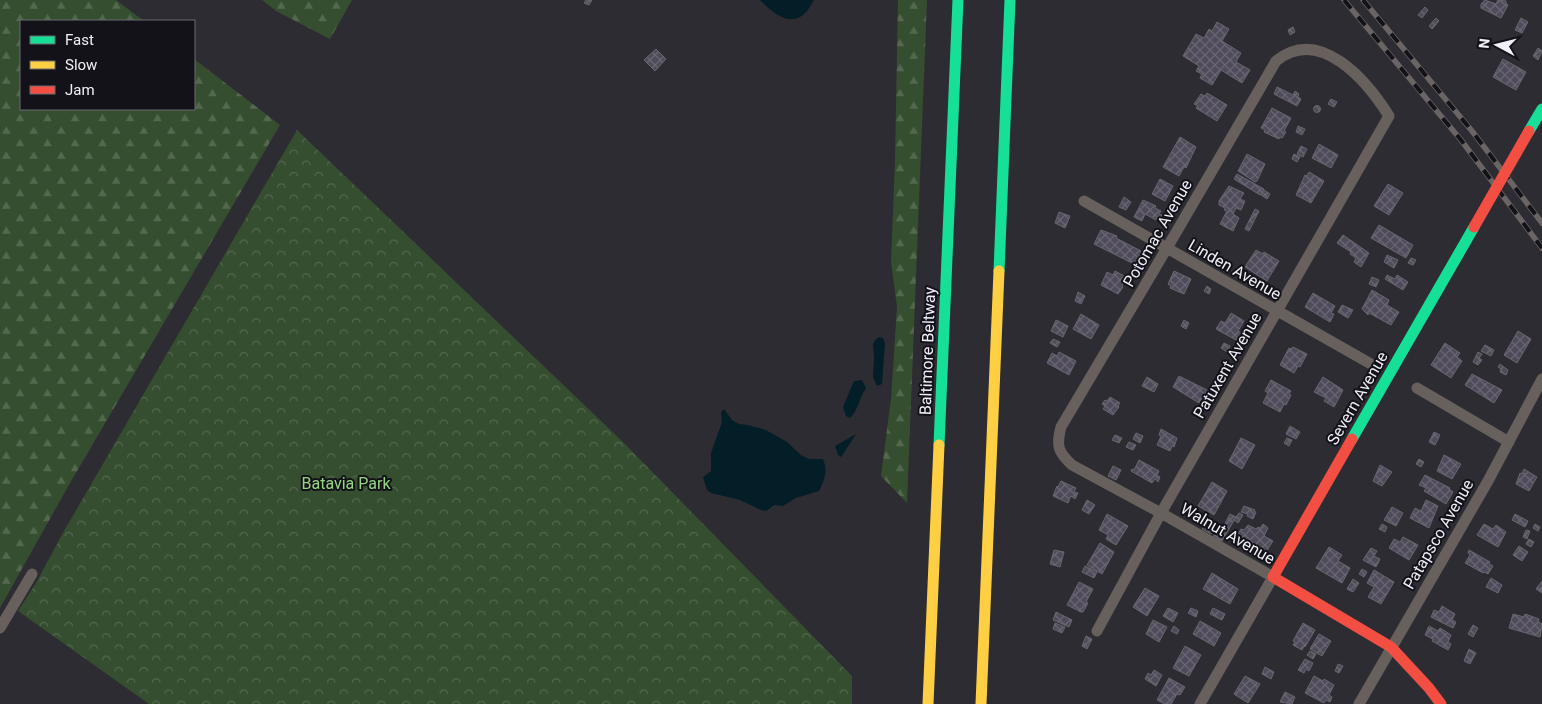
<svg xmlns="http://www.w3.org/2000/svg" width="1542" height="704" font-family="Roboto,sans-serif">
<defs>
<pattern id="forest-firs" width="22" height="20" patternUnits="userSpaceOnUse" patternTransform="scale(1.25)"><rect width="22" height="20" fill="#354e2f"/><path d="M5 1l3.5 6h-7zM16 11l3.5 6h-7z" fill="#53684e"/></pattern>
<pattern id="park-crowns" width="20" height="18" patternUnits="userSpaceOnUse" patternTransform="scale(1.25)"><rect width="20" height="18" fill="#354e2f"/><path d="M2 6a3 3 0 1 1 6 0M12 15a3 3 0 1 1 6 0" fill="none" stroke="#53684e"/></pattern>
<pattern id="building-cross-hatch" width="8" height="8" patternUnits="userSpaceOnUse" patternTransform="scale(1.25)"><rect width="8" height="8" fill="#4f4b5a"/><path d="M0 0l8 8M0 8l8-8" fill="none" stroke="#696572"/></pattern>
</defs>
<rect width="100%" height="100%" fill="#2d2c32"/>
<path fill="url(#forest-firs)" d="M0 0H116L144 21H21V109H194V59L280 125 70 483 0 608Z
M262 0H352L330 39 276 11Z
M898 0H927L907 503 881 476 891 399 897 307 891 262 895 161Z"/>
<path fill="url(#park-crowns)" d="M297 130 624 443 852 676V704H149L18 611 36 583 64 531Z"/>
<path fill="#041e28" d="M760 0H814C798 31 780 20 760 0Z
M879 337 883 338 885 343 882 384 877 386 873 377 874 358 873 344 875 340Z
M862 380 866 388C860 396 857 413 850 418L846 416 843 407 854 381Z
M724 409 732 420 739 424 748 425 766 430 787 442 801 455 809 459H823C828 471 825 479 819 491L796 498 783 506 774 505 766 511 761 510 740 500 711 493 707 490 703 477 711 471V453L722 422 721 412Z
M856 434 841 457 838 455 835 446Z"/>
<path fill="url(#building-cross-hatch)" stroke="#67666c" d="M586 0H592L589 5 584 3Z
M1485 0 1496 4 1498 0 1506 1V3L1508 5 1501 18 1481 8V4Z
M1425 7 1428 10 1422 18 1418 15Z
M1436 18 1439 21 1432 29 1429 26Z
M1521 18 1528 22 1522 33 1515 30Z
M1217 22 1229 29 1222 41 1241 53 1236 62 1250 70 1242 83 1221 70 1212 85 1200 78 1202 74 1196 71 1199 66 1183 56 1196 34 1204 38 1209 29 1212 31Z
M1293 27 1295 32 1290 35 1288 30Z
M1538 48 1542 51 1538 60 1533 56Z
M656 49 666 59 655 71 644 60Z
M1503 59 1526 72 1516 90 1493 77Z
M1277 87 1293 95 1295 91 1299 94 1298 97 1301 99 1297 106 1274 94Z
M1207 93 1227 105 1217 121 1196 108 1198 106 1194 104 1201 94 1205 96Z
M1331 99 1337 102 1334 107 1328 104Z
M1313.5 109a3.5 3.5 0 1 1 7 0a3.5 3.5 0 1 1-7 0Z
M1272 108 1291 118 1284 131 1286 132 1282 138 1280 137 1279 139 1264 132 1265 130 1261 128Z
M1298 126 1305 129 1302 135 1296 132Z
M1180 137 1196 147 1186 168 1184 167 1179 176 1163 167Z
M1319 144 1338 155 1331 168 1312 158Z
M1301 146 1307 149 1303 157 1297 154Z
M1247 154 1265 164 1257 181 1255 182 1238 171Z
M1294 154 1300 157 1297 162 1292 159Z
M1309 172 1324 181 1311 203 1296 195 1305 175 1307 176Z
M1237 174 1264 189 1260 195 1234 179Z
M1160 179 1173 186 1165 201 1152 194Z
M1388 184 1403 193 1389 215 1374 206Z
M1229 186 1244 193 1240 199 1245 201 1241 210 1236 208 1233 214 1239 218 1233 231 1220 224 1227 211 1224 210 1225 208 1219 205V201Z
M1264 190 1270 194 1267 199 1261 195Z
M1124 197 1131 202 1126 210 1119 207Z
M1143 200 1156 206 1155 208 1161 211 1159 214 1162 215 1160 218 1158 217 1156 220 1145 214 1142 221 1134 217Z
M1255 209 1259 211 1249 231 1245 229Z
M1059 212 1070 216 1065 228 1055 223Z
M1379 225 1413 245 1406 258 1371 238Z
M1101 230 1117 236 1116 238 1141 251 1140 253 1142 254 1136 265 1094 244Z
M1343 235 1369 253 1361 267 1354 262 1356 258 1350 254 1351 252 1337 243Z
M1256 250 1263 254 1264 252 1279 261 1267 281 1245 267Z
M1387 255 1398 260 1394 268 1384 262Z
M1411 258 1416 260 1413 265 1408 263Z
M1115 271 1126 277 1122 286 1123 287 1118 294 1101 285 1107 272 1113 275Z
M1174 271 1191 279 1184 294 1170 288 1171 286 1168 284Z
M1387 275 1395 279 1397 275 1408 282 1403 290 1385 279Z
M1372 277 1379 280 1376 287 1369 284Z
M1207 286 1211 289 1209 294 1204 291Z
M1372 290 1389 300 1387 305 1399 312 1391 325 1369 313 1368 315 1362 309Z
M1078 292 1085 296 1081 304 1075 301Z
M1313 293 1335 306 1331 313 1334 314 1330 322 1305 307Z
M1342 305 1353 310 1348 318 1338 312Z
M1231 313 1244 321 1238 331 1241 333 1236 340 1216 329 1221 321 1225 323Z
M1081 314 1099 325 1091 339 1073 329Z
M1056 320 1068 326 1063 337 1051 331Z
M1184 320 1189 323 1186 329 1181 326Z
M1518 331 1531 339 1517 363 1504 355Z
M1053 339 1060 342 1057 347 1050 343Z
M1224 343 1230 346 1227 352 1221 348Z
M1445 343 1460 353 1457 357 1462 361 1451 378 1431 365Z
M1485 345 1494 350 1491 356 1481 351Z
M1293 347 1307 354 1300 367 1298 366 1294 373 1280 365 1289 348 1291 349Z
M1059 352 1076 361 1069 375 1047 363 1052 353 1057 356Z
M1478 352 1482 354 1479 358 1482 360 1478 365 1473 362Z
M1500 364 1508 370 1506 375 1500 372 1501 369 1498 367Z
M1472 374 1502 390 1494 403 1465 385Z
M1179 376 1207 390 1199 403 1173 387Z
M1147 377 1158 384 1154 392 1142 386Z
M1323 377 1343 390 1334 407 1324 401 1326 398 1314 392Z
M1271 380 1291 391 1289 394 1291 395 1286 405 1284 404 1280 412 1263 403 1268 393 1265 391Z
M1110 397 1120 403 1118 406 1119 407 1113 415 1103 409 1105 406 1102 404 1105 400 1107 401Z
M1290 426 1300 432 1296 439 1286 434Z
M1161 429 1177 438 1174 447 1172 446 1170 451 1157 445 1161 436 1159 435Z
M1434 432 1440 435 1435 445 1429 442Z
M1136 433 1143 436 1140 443 1133 439Z
M1115 435 1122 438 1119 443 1112 440Z
M1241 438 1255 445 1242 469 1229 461Z
M1287 438 1292 440 1289 446 1284 443Z
M1129 442 1136 445 1133 450 1126 447Z
M1444 455 1461 464 1452 479 1437 471Z
M1419 459 1424 462 1421 467 1416 464Z
M1139 460 1159 471 1157 475 1160 477 1158 482 1155 479 1152 483 1131 471 1132 469 1134 470Z
M1380 465 1392 472 1382 486 1373 481Z
M1113 466 1121 470 1116 480 1108 476Z
M1524 469 1537 477 1529 491 1516 484 1520 473 1522 474Z
M1425 475 1450 488 1449 489 1453 492 1446 504 1424 491 1426 488 1419 485Z
M1061 481 1076 488 1074 492 1078 493 1075 499 1071 496 1068 503 1053 496 1057 486 1058 487Z
M1212 482 1227 491 1214 515 1198 506Z
M1087 500 1095 505 1089 514 1082 510Z
M1426 500 1438 506 1429 528 1410 518 1415 508 1421 511Z
M1244 506 1255 510 1254 511 1256 512 1253 519 1247 516 1248 514 1241 512Z
M1392 507 1403 513 1396 526 1384 520Z
M1239 513 1243 515 1238 523 1234 520Z
M1107 514 1128 526 1116 545 1106 539 1108 535 1099 530Z
M1230 514 1236 517 1222 541 1213 537 1219 528 1222 529Z
M1515 514 1528 521 1525 527 1512 520Z
M1207 521 1216 526 1211 534 1202 529Z
M1263 524 1268 528 1264 536 1273 541 1266 552 1259 548 1257 550 1253 548 1255 545 1237 536 1241 529 1244 530 1248 525 1256 529 1258 527 1260 528Z
M1382 524 1387 527 1385 532 1379 529Z
M1484 524 1493 529 1496 525 1506 532 1498 547 1477 535Z
M1535 524 1540 527 1538 531 1533 528Z
M1526 530 1530 531 1527 539 1523 537Z
M1403 537 1418 545 1409 560 1389 548 1394 539 1400 542Z
M1529 539 1534 542 1531 547 1526 544Z
M1100 543 1114 552 1102 574 1087 565Z
M1519 546 1528 552 1522 561 1513 555Z
M1329 547 1342 555 1338 561 1350 568 1342 583 1316 568Z
M1371 548 1377 551 1374 556 1380 559 1376 567 1363 560Z
M1054 550 1064 552 1060 567 1050 564Z
M1469 550 1490 562 1489 564 1493 566 1488 574 1484 572 1483 573 1465 563 1470 555 1468 553Z
M1085 566 1097 572 1094 578 1082 572Z
M1362 569 1367 572 1364 577 1359 574Z
M1374 570 1394 582 1381 604 1368 597 1374 587 1367 583Z
M1212 573 1238 589 1230 604 1203 589Z
M1491 578 1502 585 1498 593 1486 587Z
M1353 579 1359 583 1353 592 1347 589Z
M1542 581V593L1536 589Z
M1079 582 1093 589 1086 602 1088 603 1083 612H1081L1067 605Z
M1145 588 1159 596 1147 616 1133 607Z
M1442 606 1455 614 1452 620 1456 622 1453 628 1431 617 1434 610 1439 612Z
M1168 608 1178 613 1173 622 1163 616Z
M1191 608 1198 611 1196 617 1188 613Z
M1213 608 1225 614 1222 620 1210 614Z
M1056 612 1072 620 1069 627 1053 620Z
M1513 614 1524 617 1525 614 1539 619 1538 622 1542 624 1540 637 1509 628Z
M1153 620 1167 627 1159 642 1146 634Z
M1200 621 1221 633 1214 646 1193 634Z
M1055 623 1065 627 1062 633 1053 629Z
M1303 623 1315 630 1305 647 1304 646 1302 650 1293 645 1295 642 1293 641Z
M1473 625 1478 628 1473 637 1468 634Z
M1174 626 1179 630 1177 634 1171 631Z
M1429 626 1438 631 1440 628 1451 635 1448 642 1451 644 1448 650 1432 641 1433 639 1425 635Z
M1319 634 1331 641 1322 656 1310 649Z
M1086 636 1092 639 1087 649 1082 646Z
M1185 646 1201 655 1189 676 1173 668Z
M1469 649 1476 653 1470 664 1464 661Z
M1310 651 1316 654 1313 659 1307 655Z
M1305 659 1313 663 1309 671 1306 669 1304 673 1298 670Z
M1338 664 1343 666 1339 673 1335 671Z
M1265 667 1274 672 1271 679 1262 674Z
M1154 670 1162 675 1156 686 1145 679 1148 673 1151 675Z
M1245 676 1260 684 1248 703 1234 694Z
M1314 676 1323 681 1324 679 1334 685 1329 695 1332 697 1330 702 1326 700 1324 703 1305 693Z
M1169 678 1185 687 1180 695 1177 694 1171 704H1165L1157 700Z
M1285 692 1295 697 1292 704 1280 702Z"/>
<g fill="none" stroke-linecap="round" stroke-linejoin="round">
<path stroke="#67605c" stroke-width="11" d="M1084 201 1371 364
M1417 388 1509 442
M0 628 32 574
M1097 631 1161 513 1389 116C1367 81 1320 25 1276 61L1167 248 1061 427C1056 446 1058 452 1072 465L1161 513 1273 577 1200 704
M1359 704 1488 481 1542 379"/>
<path stroke="#16e098" stroke-width="11" d="M1529 131 1542 109
M999 271 1010 0
M1352 439 1474 227
M939 445 958 0"/>
<path stroke="#ffcf43" stroke-width="11" d="M928 704 939 445
M981 704 999 271"/>
<path stroke="#f24e42" stroke-width="11" d="M1352 439 1273 577 1391 647 1429 688 1441 704"/>
<defs>
<path id="rail" d="M1344 0 1461 140 1542 248
M1363 0 1472 131 1542 223"/>
</defs>
<use href="#rail" stroke="#6a6564" stroke-width="5.5"/>
<use href="#rail" stroke="#131218" stroke-width="4" stroke-dasharray="11" stroke-linecap="butt"/>
<path stroke="#f24e42" stroke-width="11" d="M1474 227 1529 131"/>
</g>
<g text-anchor="middle" stroke-width="4" stroke-linejoin="round" paint-order="stroke">
<g font-size="16" fill="#f1eff9" stroke="#131218">
<text transform="translate(1157 233) rotate(-60)" y="6">Potomac Avenue</text>
<text transform="translate(1235 269) rotate(30)" y="6">Linden Avenue</text>
<text transform="translate(927 351) rotate(-88)" y="6">Baltimore Beltway</text>
<text transform="translate(1227 365) rotate(-60)" y="6">Patuxent Avenue</text>
<text transform="translate(1357 398) rotate(-60)" y="6">Severn Avenue</text>
<text transform="translate(1228 533) rotate(30)" y="6">Walnut Avenue</text>
<text transform="translate(1438 534) rotate(-60)" y="6">Patapsco Avenue</text>
</g>
<g font-size="16" fill="#95d883" stroke="#131218">
<text x="346" y="489">Batavia Park</text>
</g>
</g>
<rect x="20" y="20" width="175" height="90" fill="#131218" stroke="#6c6a72"/>
<rect x="30" y="36" width="25" height="8" fill="#16e098" stroke="#6c6a72"/>
<text x="65" y="45" font-size="15" fill="#f1eff9">Fast</text>
<rect x="30" y="61" width="25" height="8" fill="#ffcf43" stroke="#6c6a72"/>
<text x="65" y="70" font-size="15" fill="#f1eff9">Slow</text>
<rect x="30" y="86" width="25" height="8" fill="#f24e42" stroke="#6c6a72"/>
<text x="65" y="95" font-size="15" fill="#f1eff9">Jam</text>
<g transform="translate(1497 45) rotate(277)" stroke="#131218" stroke-width="4" paint-order="stroke">
<path d="M0-4L9 19L0 12L-9 19Z" fill="#f1eff9"/>
<text y="-8" font-size="14" font-weight="bold" text-anchor="middle" fill="#f1eff9">N</text>
</g>
</svg>
